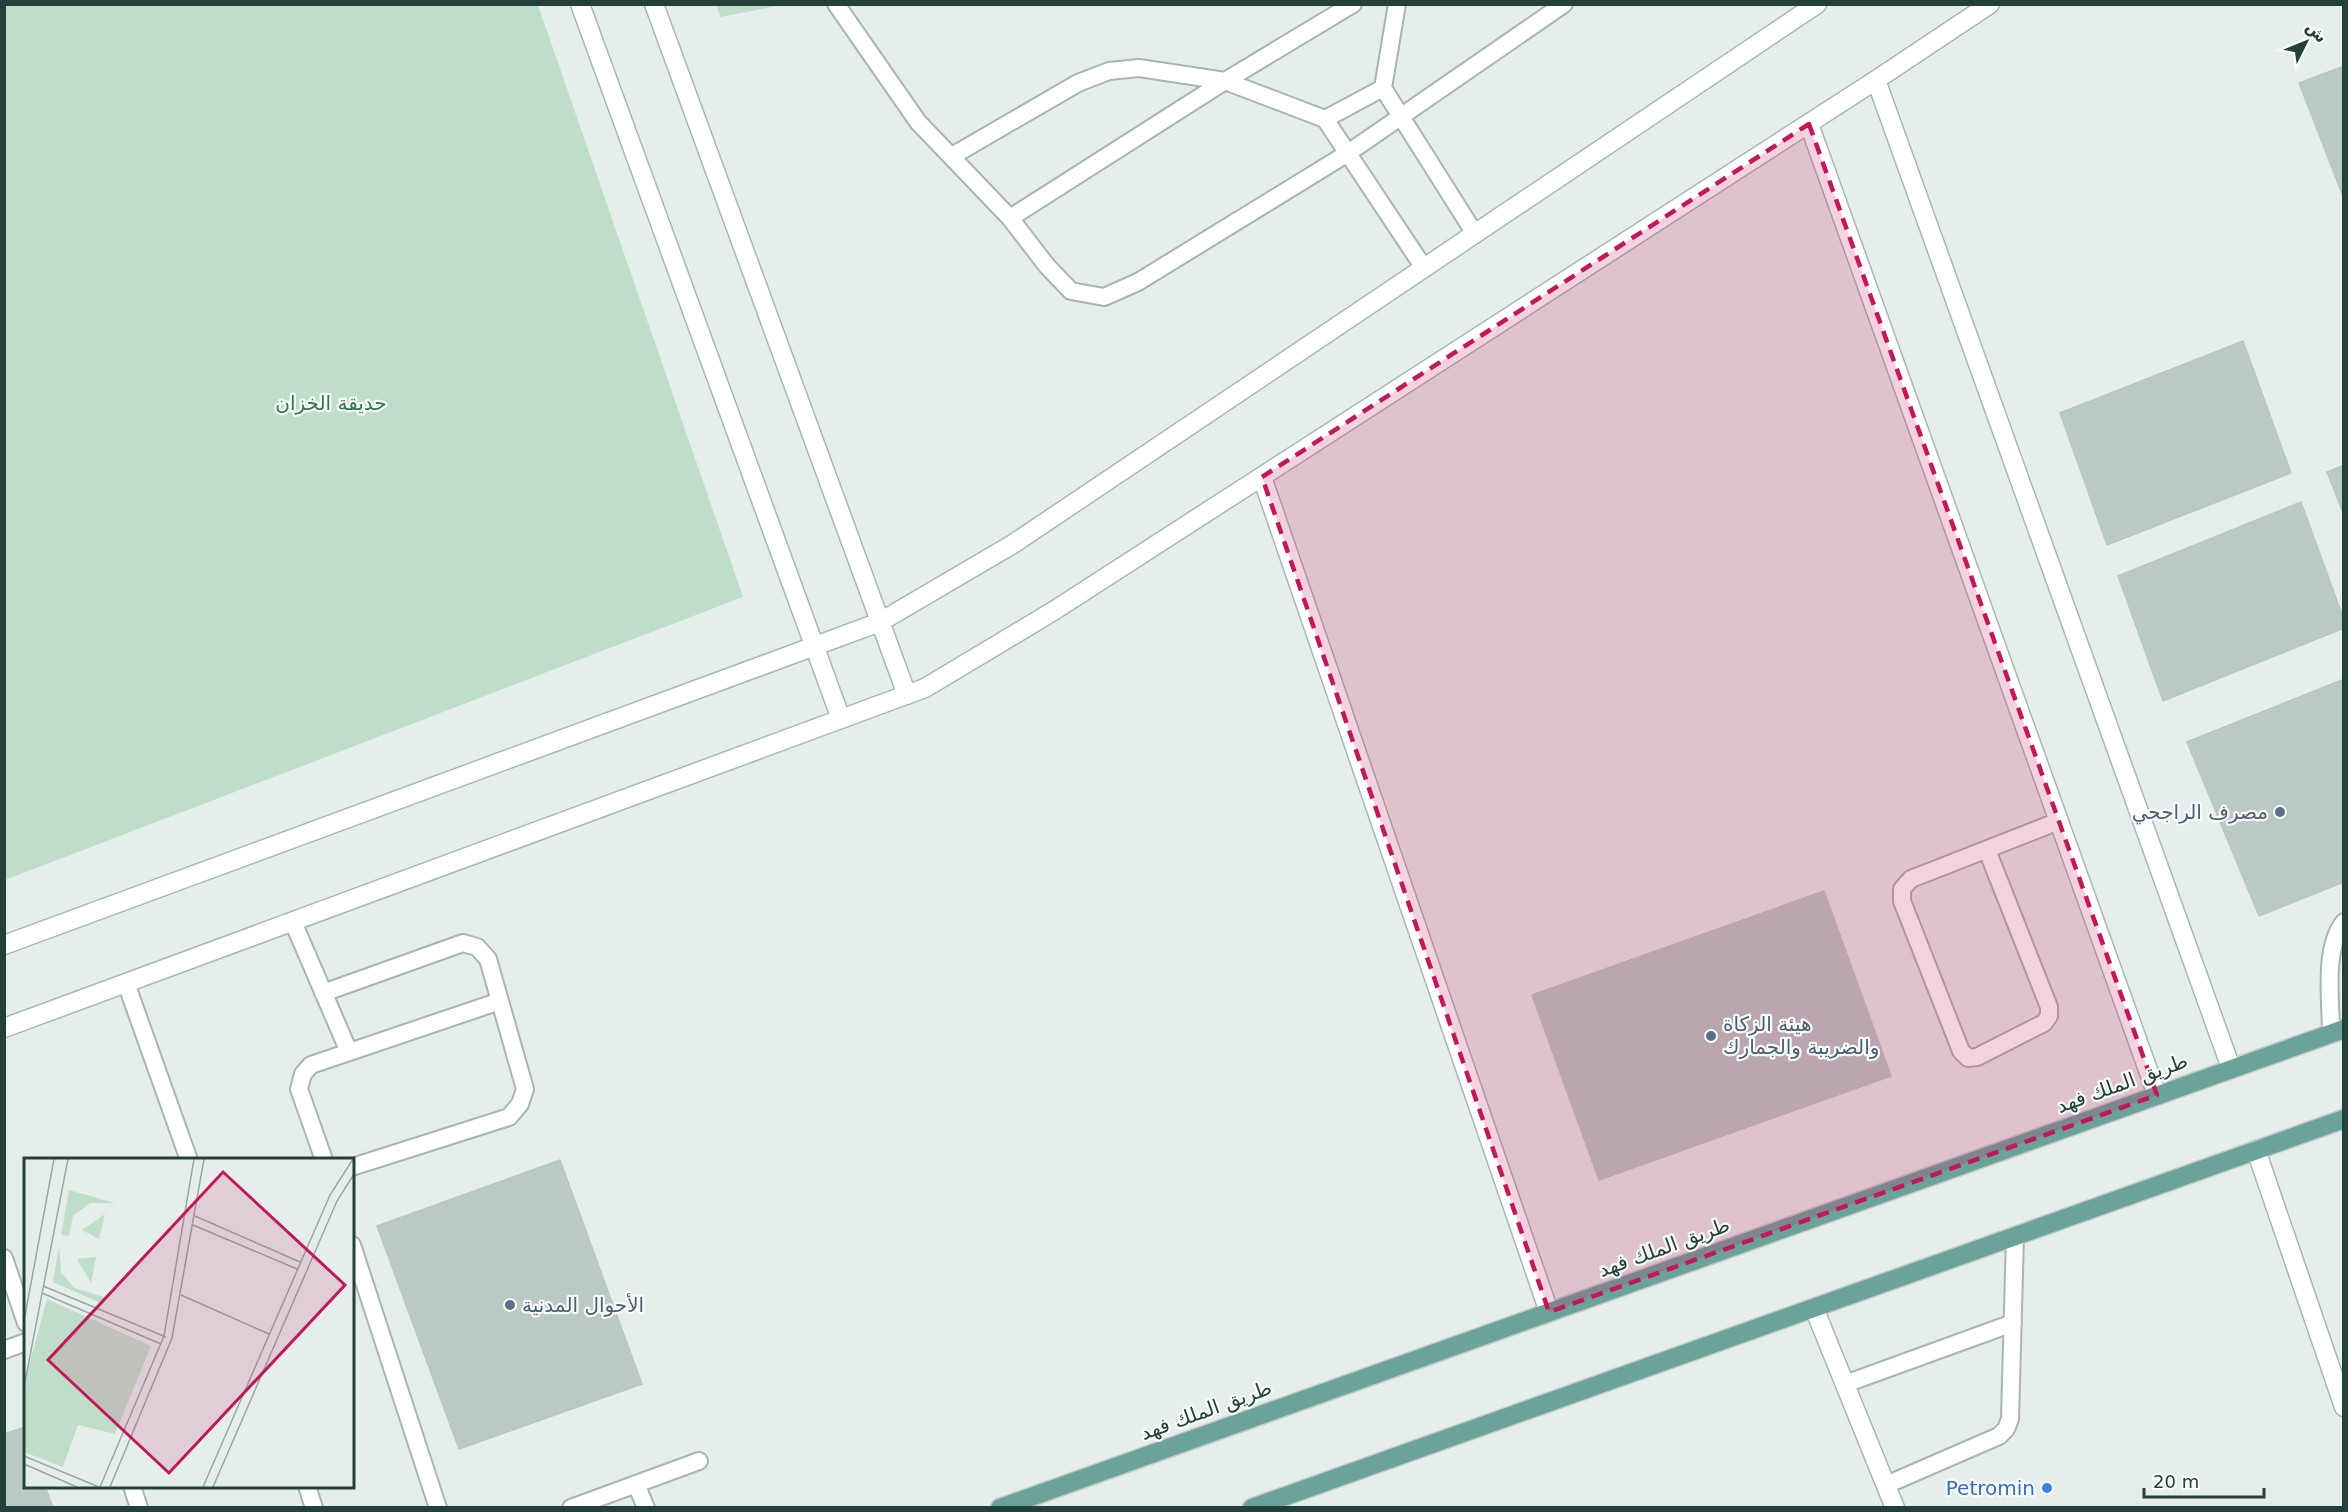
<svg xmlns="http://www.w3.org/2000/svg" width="2348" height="1512" font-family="'DejaVu Sans',Cairo,sans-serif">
<rect width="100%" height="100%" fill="#e5eeeb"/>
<path fill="#bfdeca" d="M5 4 538 5 743 597 5 880Z
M716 4H783V5L720 17Z"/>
<path fill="#bac9c4" stroke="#b7c8c2" stroke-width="1.5" d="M2344 66V199L2299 83Z
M2243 341 2291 473 2107 545 2060 413Z
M2344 465V515L2327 472Z
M2301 502 2344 620V628L2163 701 2118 576Z
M2344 679V882L2259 916 2187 742Z
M1824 891 1891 1076 1599 1180 1532 995Z
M560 1160 642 1384 459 1449 377 1226Z
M22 1428 26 1436V1486H45L53 1508H4V1434Z"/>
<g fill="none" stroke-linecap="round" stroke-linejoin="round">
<defs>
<path id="lane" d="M836 4 918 122 1010 218 1047 266 1071 291 1104 297 1138 282 1348 153 1564 4
M1383 88 1475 234
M1325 119 1424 268
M952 156 1078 83 1109 71 1139 68 1225 81 1325 119 1383 88 1397 4
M1010 218 1225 81 1353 4
M1987 850 2049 1007V1016L2044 1023 1977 1057 1968 1058 1961 1051 1902 901V889L1911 879 2059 821
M293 922 349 1052
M126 983 189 1160
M323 993 463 943 477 947 488 959 525 1089 520 1104 509 1117 352 1167
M2331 1034C2331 1001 2323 948 2344 922
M324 1160 299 1089 303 1074 311 1065 500 1001
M352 1245 438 1508
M4 1258 26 1323
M4 1350 26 1342
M1845 1384 2013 1323
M636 1484 646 1508
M1886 1485 1999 1436 2006 1429 2010 1419 2015 1236
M132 1486 139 1508
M307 1486 314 1508
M571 1508 699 1461"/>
<path id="street" d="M2256 1150 2344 1407
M1814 1308 1895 1508"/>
<path id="secondary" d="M580 4 841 719
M654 4 907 695
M1876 80 2231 1068
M1809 124 2157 1095
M1262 477 1549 1312
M4 945 880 622 1013 544 1817 4
M4 1028 925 688 1055 610 1876 80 1990 4"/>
<path id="primary" d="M1000 1508 2344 1029
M1252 1508 2344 1119"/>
</defs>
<use href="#lane" stroke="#a7b6b3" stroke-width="20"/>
<use href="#street" stroke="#a7b6b3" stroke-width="21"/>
<use href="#secondary" stroke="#a4b9b4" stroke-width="21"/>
<use href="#primary" stroke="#c2cac8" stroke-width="21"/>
<use href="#lane" stroke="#fff" stroke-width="16"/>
<use href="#street" stroke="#fff" stroke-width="18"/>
<use href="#secondary" stroke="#fff" stroke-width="18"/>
<use href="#primary" stroke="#6ba299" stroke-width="18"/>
</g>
<path fill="#c2185b" fill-opacity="0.2" stroke="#c2185b" stroke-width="4.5" stroke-dasharray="12 8" stroke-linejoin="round" d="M1809 124 2157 1095 1549 1312 1262 477Z"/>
<g fill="#5c6f8a" stroke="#f6faf8" stroke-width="2">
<circle cx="2280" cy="812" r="6"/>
<circle cx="1711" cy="1036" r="6"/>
<circle cx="510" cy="1305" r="6"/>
</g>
<circle fill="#3f7fe0" stroke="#f6faf8" stroke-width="2" cx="2047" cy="1488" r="6"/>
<g text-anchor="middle" stroke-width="4.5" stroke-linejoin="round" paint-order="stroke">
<g font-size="20" fill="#2f7651" stroke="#f6faf8">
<text x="331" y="410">حديقة الخزان</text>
</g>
<g font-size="20" fill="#4e5e75" stroke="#f6faf8" text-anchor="start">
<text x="2268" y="819" text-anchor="end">مصرف الراجحي</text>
<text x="1723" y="1031">هيئة الزكاة<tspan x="1723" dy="23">والضريبة والجمارك</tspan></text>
<text x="522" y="1312">الأحوال المدنية</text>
</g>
<g font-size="20" fill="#24403b" stroke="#f6faf8">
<text transform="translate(2122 1083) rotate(-20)" y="7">طريق الملك فهد</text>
<text transform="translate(1664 1247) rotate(-20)" y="7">طريق الملك فهد</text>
<text transform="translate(1206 1410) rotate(-20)" y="7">طريق الملك فهد</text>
</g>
<g font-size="20" fill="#366cbe" stroke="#f6faf8" text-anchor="end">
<text x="2035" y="1495">Petromin</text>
</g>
</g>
<g transform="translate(24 1158)">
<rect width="330" height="330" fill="#e5eeeb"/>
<path d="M45 32 91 45H66L49 58 45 78 37 77ZM81 56 75 81 58 72ZM35 88 37 114 50 130 83 140 79 146 29 124ZM72 99 67 125 53 101ZM23 141 127 188 91 276 54 267 39 309 0 294 1 222Z" fill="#bfdeca"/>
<path fill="none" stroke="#98a8a5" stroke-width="1.5" d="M171 58 276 104M169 67 273 111M19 128 142 179M18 135 137 186M157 137 245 176M0 163 30 1M0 229 44 1M0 298 75 329M0 306 53 329M76 329 140 178 170 1M86 329 148 180 180 1M179 329 306 37 329 1M189 329 313 43 330 16"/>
<path fill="#c2185b" fill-opacity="0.15" stroke="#c2185b" stroke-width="3" d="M199 14 321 127 145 315 24 202Z"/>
<rect width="330" height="330" fill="none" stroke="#24403b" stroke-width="3"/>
</g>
<rect width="2348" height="1512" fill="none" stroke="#24403b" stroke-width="12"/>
<g transform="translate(2306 42) rotate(47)" stroke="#f6faf8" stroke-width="4.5" paint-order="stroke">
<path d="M0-4.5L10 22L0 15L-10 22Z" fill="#24403b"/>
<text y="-9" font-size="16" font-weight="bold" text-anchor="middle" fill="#24403b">ش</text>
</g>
<path d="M2144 1488v9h120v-9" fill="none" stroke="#24403b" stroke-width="3"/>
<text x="2153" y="1488" font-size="18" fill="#24403b" stroke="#f6faf8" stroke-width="4.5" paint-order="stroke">20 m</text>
</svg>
